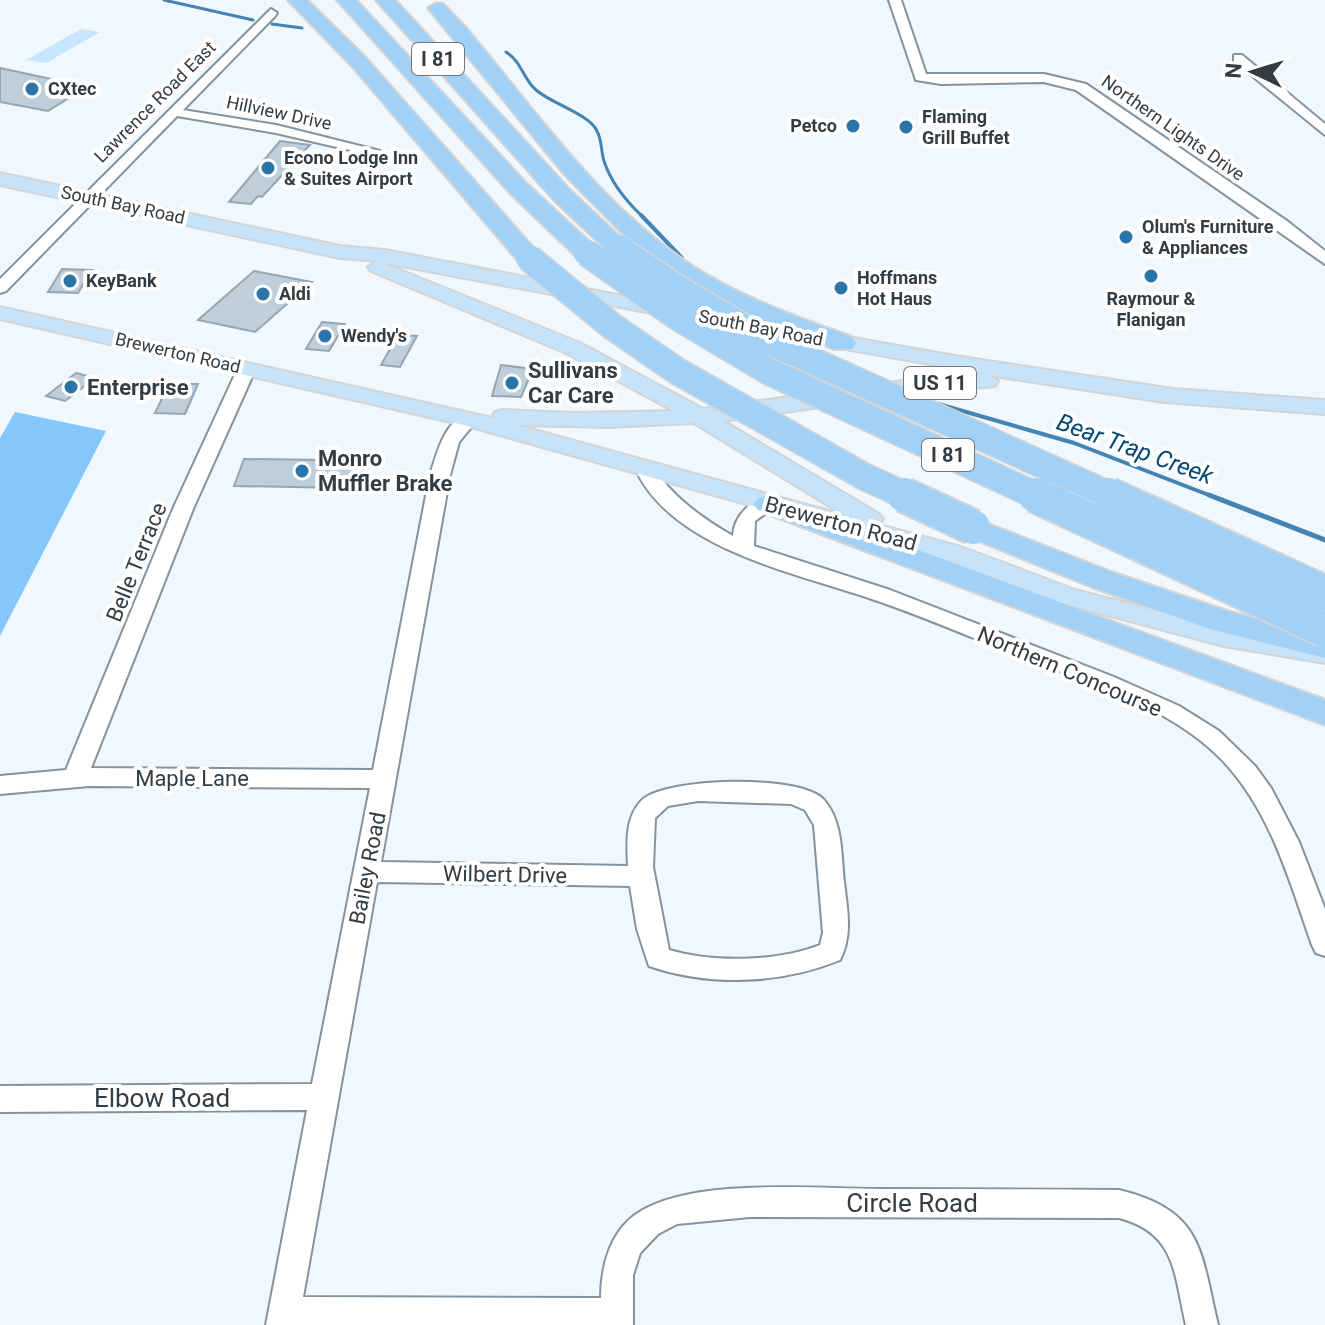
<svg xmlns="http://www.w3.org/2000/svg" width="1325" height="1325" font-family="Roboto,sans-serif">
<rect width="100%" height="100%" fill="#f1f8fd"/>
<path fill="#c7e5fe" d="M81 29 100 32 46 63 26 60Z"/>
<path fill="#85c7fc" d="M15 412 106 431 0 636V438Z"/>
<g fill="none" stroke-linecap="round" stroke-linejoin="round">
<path stroke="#4483b2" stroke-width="3" d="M164 0 253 20
M272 24 302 28
M506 52C522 62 523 79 536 90 552 104 589 114 597 131 602 140 601 152 604 161 611 183 627 202 643 217"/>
<path stroke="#4483b2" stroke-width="4" d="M641 215 682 258
M935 403 1074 443 1214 497"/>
<path stroke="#4483b2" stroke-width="5" d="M1209 495 1325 540"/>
</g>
<path fill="#becedb" stroke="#95a5b2" stroke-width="2" d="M0 68 56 80 47 86 80 91 48 111 0 102Z
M280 141 310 145 262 197 258 196 251 204 229 202Z
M62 269 92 270 78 293 48 292Z
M254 271 312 282 255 332 198 320Z
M322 322 345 324 329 351 306 349Z
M398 335 417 336 400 367 381 365Z
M501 365 533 369 521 397 492 396Z
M76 373 95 378 65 401 46 396Z
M169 384H198L185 414 155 413Z
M352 452 369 468 357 473 363 479 342 488 234 486 244 459 331 460Z"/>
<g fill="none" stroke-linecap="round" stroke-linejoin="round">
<defs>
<path id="minor" d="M889 0H901L926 74H1044L1086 84 1287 221 1325 251V264L1076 90 1044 82 941 84 916 80Z
M271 9 277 13 275 16 183 110 276 125 380 151V157L276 133 177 116 6 291 0 293V279Z
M1234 55H1242L1325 124V135L1234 61Z
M247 363 256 368 193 509 91 768 373 770 430 475C437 454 444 420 469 414L478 419 459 442 450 475 381 862 628 866C627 844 625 818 641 801 664 777 802 774 824 800 843 822 841 854 844 882 847 908 853 935 840 960 781 984 710 987 649 966L637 929 630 886 377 882 303 1297 601 1298C601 1267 610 1231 638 1213 693 1177 816 1189 882 1189 961 1189 1040 1189 1119 1190 1204 1211 1200 1250 1218 1325H1186C1174 1275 1177 1233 1119 1218L750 1217 677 1224 658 1234 640 1253 633 1275V1325H266L307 1110 0 1112V1086L312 1084 370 788 89 786 0 794V776L66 770 173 509 238 368ZM698 801 791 804 805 810 814 825 823 933 820 945C776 962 713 963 669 950L653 867 655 818 668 806Z
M644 462 651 464C671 496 700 517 733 536 734 515 754 494 776 500L779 504 755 521 754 546 890 590 1114 677 1179 706 1219 731 1255 766 1271 788 1299 842 1325 909V956L1316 953 1312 945C1289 880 1271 812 1223 761 1171 706 1088 683 1019 656 970 637 922 616 872 599 796 573 671 549 635 468Z"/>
<path id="major" d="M0 173 340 246 385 250 680 307 683 311 673 317 380 262 580 343 703 409 910 380 986 374 733 329 730 324 741 318 955 356 1173 389 1325 400V414L1164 402 988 375 998 381 995 386 910 394 723 421 879 514 883 519 879 525 961 547 1075 590 1224 628 1325 645V663L1224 646 1058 602 943 559 464 425 0 319V307L492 418 495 412 503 410 573 413 674 411 564 352 371 271 368 267 377 261 340 258 0 185ZM694 423 844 515 516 425 608 427Z"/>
<path id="highway" d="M288 0H307L365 57 538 253 541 258 538 263H520L351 65Z
M337 0H356L526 183 596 248 599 253 596 258H578L510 193Z
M376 0H395L570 190 626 243 630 248 626 253H610L554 200Z
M437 3 443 4 466 28C537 112 602 209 697 269 745 299 799 318 852 337L856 343 852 349H834L743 313 679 279 638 249 565 175 428 8Z
M769 495 1325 700V725L758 510 754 504 758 498Z
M973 518 1114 573 1230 612 1325 636V658L1210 629 1092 587 962 534 958 527 962 520Z"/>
</defs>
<use href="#minor" stroke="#83939f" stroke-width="4"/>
<use href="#major" stroke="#d3d4d5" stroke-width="4"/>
<use href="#highway" stroke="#d3d4d5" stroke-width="4"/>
<use href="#minor" fill="#fff" fill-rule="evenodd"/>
<use href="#major" fill="#c7e3fa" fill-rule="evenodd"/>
<use href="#highway" fill="#a2d1f7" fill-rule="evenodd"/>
<defs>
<path id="highway-bridge-far1" d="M618 248 680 290 762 338 1114 497
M587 253 676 316 770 372 1039 497
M529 258 613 327 677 371 865 477 909 497"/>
<path id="highway-bridge" d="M904 495 973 527
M1035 495 1325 630
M1109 495 1325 593"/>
</defs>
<use href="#highway-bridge-far1" stroke="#d3d4d5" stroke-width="29" stroke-linecap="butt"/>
<use href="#highway-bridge" stroke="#d3d4d5" stroke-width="38" stroke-linecap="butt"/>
<use href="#highway-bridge-far1" stroke="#a2d1f7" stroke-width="26"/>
<use href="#highway-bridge" stroke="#a2d1f7" stroke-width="34"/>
</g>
<g fill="#2b74a8" stroke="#fff" stroke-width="3">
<circle cx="32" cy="89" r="8"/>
<circle cx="853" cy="126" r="8"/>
<circle cx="906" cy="127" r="8"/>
<circle cx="268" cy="168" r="8"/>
<circle cx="1126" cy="237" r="8"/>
<circle cx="1151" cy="276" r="8"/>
<circle cx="70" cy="281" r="8"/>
<circle cx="841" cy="288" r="8"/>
<circle cx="263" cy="294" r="8"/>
<circle cx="325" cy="336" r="8"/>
<circle cx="512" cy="383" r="8"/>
<circle cx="71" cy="387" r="8"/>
<circle cx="302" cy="471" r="8"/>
</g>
<g text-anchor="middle" stroke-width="8" stroke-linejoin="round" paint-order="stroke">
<g font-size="18" font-weight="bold" fill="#353c41" stroke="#fff" text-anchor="start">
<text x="48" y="95">CXtec</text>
<text x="922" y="123">Flaming<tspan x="922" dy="21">Grill Buffet</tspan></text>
<text x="837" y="132" text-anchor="end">Petco</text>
<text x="284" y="164">Econo Lodge Inn<tspan x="284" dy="21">&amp; Suites Airport</tspan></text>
<text x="1142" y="233">Olum's Furniture<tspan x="1142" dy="21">&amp; Appliances</tspan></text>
<text x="857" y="284">Hoffmans<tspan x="857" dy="21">Hot Haus</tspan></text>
<text x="86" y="287">KeyBank</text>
<text x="279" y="300">Aldi</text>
<text x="1151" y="305" text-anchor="middle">Raymour &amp;<tspan x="1151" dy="21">Flanigan</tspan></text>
<text x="341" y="342">Wendy's</text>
</g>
<g font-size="18" fill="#353c41" stroke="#fff">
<text transform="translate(155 102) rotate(-45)" y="6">Lawrence Road East</text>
<text transform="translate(279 113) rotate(12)" y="6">Hillview Drive</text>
<text transform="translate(1173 128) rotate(35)" y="6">Northern Lights Drive</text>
<text transform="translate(123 205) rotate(12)" y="6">South Bay Road</text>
<text transform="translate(761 328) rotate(11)" y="6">South Bay Road</text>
<text transform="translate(178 353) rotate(13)" y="6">Brewerton Road</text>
</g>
<g fill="#fff" stroke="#72767a" stroke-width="2">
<rect x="412" y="43" width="52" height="32" rx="6"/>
<rect x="904" y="367" width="72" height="32" rx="6"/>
<rect x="922" y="439" width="52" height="32" rx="6"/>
</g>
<g font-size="20" font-weight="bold" fill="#353c41">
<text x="438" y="66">I 81</text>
<text x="940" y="390">US 11</text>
<text x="948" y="462">I 81</text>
</g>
<g font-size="22" font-weight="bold" fill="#353c41" stroke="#fff" text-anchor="start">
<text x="528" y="378">Sullivans<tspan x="528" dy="25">Car Care</tspan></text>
<text x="87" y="395">Enterprise</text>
<text x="318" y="466">Monro<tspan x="318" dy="25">Muffler Brake</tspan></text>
</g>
<g font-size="22" fill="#353c41" stroke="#fff">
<text transform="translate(841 523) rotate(15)" y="8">Brewerton Road</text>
<text transform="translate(136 562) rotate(-68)" y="8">Belle Terrace</text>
<text transform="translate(1070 671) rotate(23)" y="8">Northern Concourse</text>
<text x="192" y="786">Maple Lane</text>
<text transform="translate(367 868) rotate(-79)" y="8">Bailey Road</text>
<text transform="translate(505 874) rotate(1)" y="8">Wilbert Drive</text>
</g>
<g font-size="24" font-style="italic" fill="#034973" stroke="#fff">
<text transform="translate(1135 449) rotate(20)" y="8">Bear Trap Creek</text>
</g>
<g font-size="26" fill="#353c41" stroke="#fff">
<text x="162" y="1107">Elbow Road</text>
<text x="912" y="1212">Circle Road</text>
</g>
</g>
<g transform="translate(1253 72) rotate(274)" stroke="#ffffff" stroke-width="6" paint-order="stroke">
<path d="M0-6L14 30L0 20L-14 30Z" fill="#353c41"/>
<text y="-12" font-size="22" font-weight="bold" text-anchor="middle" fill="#353c41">N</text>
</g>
</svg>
